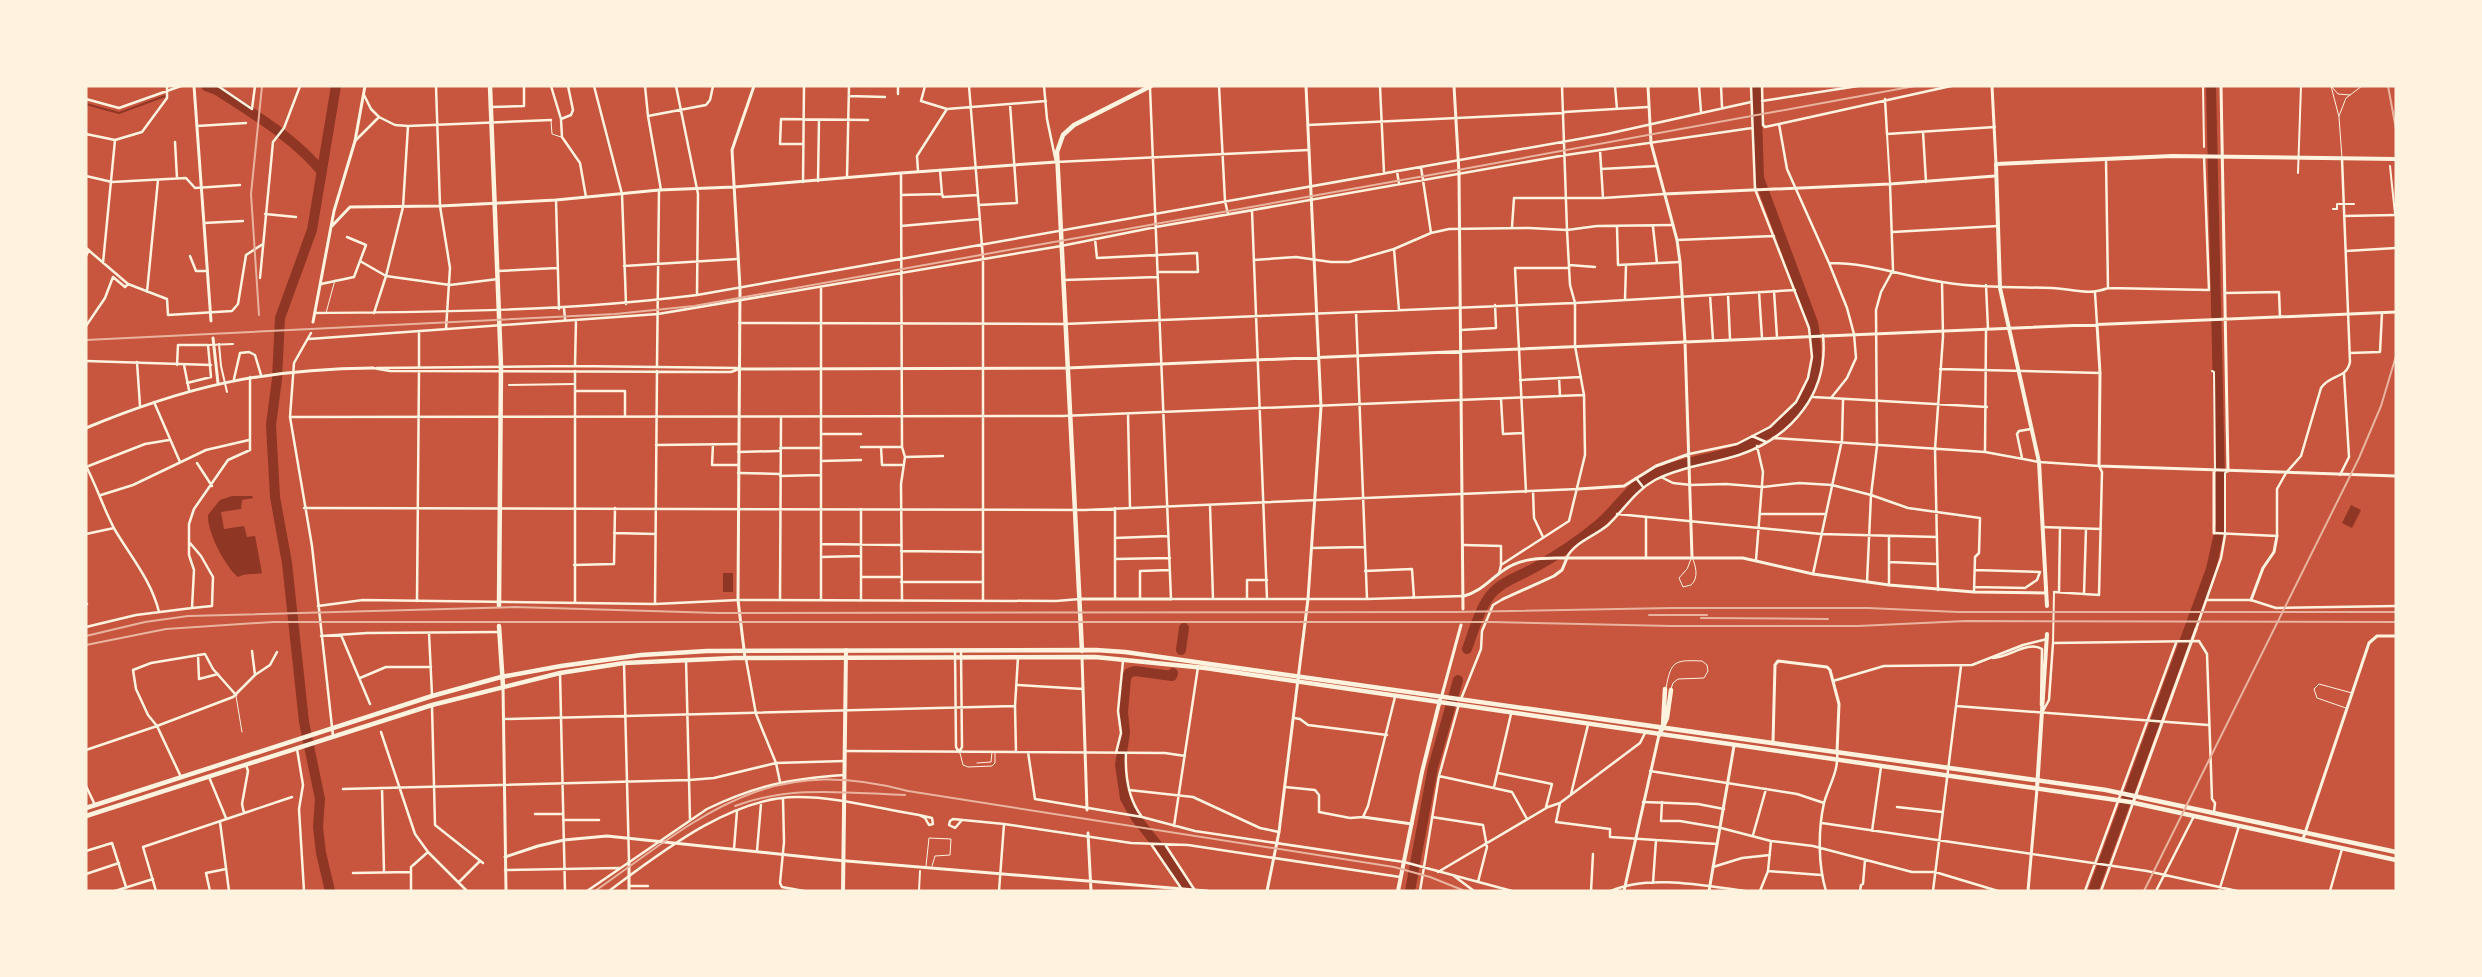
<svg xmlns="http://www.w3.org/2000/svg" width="2482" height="977" font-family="Overpass,sans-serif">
<rect width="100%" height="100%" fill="#c8553d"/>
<path fill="#8f3625" d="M232 496H252L253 498 242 500 241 509 221 512 224 529 244 526 247 537 255 536 262 573C253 575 246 573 238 577 225 566 207 532 208 515L220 500Z
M2351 505 2361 510 2352 528 2342 523Z
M723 573H733V592H723Z"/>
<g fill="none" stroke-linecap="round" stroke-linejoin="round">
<path stroke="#8f3625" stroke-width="2" d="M86 104 119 113 165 96"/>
<path stroke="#8f3625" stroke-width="10" d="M206 86 217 90C253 114 295 138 322 172
M1467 649C1474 631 1480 605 1494 591 1505 580 1520 576 1534 568 1556 556 1580 540 1599 524 1617 509 1631 485 1652 475 1678 463 1706 460 1732 452 1742 449 1751 443 1760 438 1809 412 1824 377 1813 323L1759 178 1756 86
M1181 650 1184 628
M1173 673 1172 676 1135 671 1129 673 1126 678 1123 712 1125 733 1120 765 1125 798 1136 818 1163 852 1189 891
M330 891 321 853 318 827 320 799 304 722 287 563 275 497 271 425 277 379 280 318 312 230 336 86
M1410 891 1433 767 1458 680
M2093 891 2211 569 2221 524 2211 86"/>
<path stroke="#fff3e0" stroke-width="1" d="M2331 86 2339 117 2342 158
M2332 87 2338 94 2350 95
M2339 116 2346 98 2362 86
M551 121 552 134 561 137
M326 313 335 280
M1692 557C1696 566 1699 578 1691 585L1683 587 1679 578 1687 569Z
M1666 688C1671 660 1675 660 1702 661L1707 665 1708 671 1704 678 1678 679 1673 683 1671 689
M236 696 242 732
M2346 708 2317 698 2314 689 2319 684 2352 693
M960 753 963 765 968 767 992 766 995 763V753
M977 763 991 762 992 752
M926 866 929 838 951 839 950 855 935 856 932 866"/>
<path stroke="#fff3e0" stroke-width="2" d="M2203 86 2204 147
M1887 134 1890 184
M2390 166 2395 214
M2298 173 2301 86
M2333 209H2337V204H2354
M219 344 221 366 227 392
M208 345 233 344
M2212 371 2214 372 2215 471
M509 385 575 384
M2225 535V473L2228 471
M2053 643 2054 592
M919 891 920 871"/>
<path stroke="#fff3e0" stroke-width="2.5" d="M218 86 252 109 255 86
M436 86 440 206 450 268 446 329
M551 86 561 119 562 137 580 163 586 197
M594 86 622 194 626 304
M645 86 648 116 661 190
M676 86 698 194 697 295
M898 86V94
M925 86 921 101 947 109
M969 86 983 258V601
M1044 86 1047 119 1056 162 1309 150
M1219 86 1225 201 1228 214
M1380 86 1384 173
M1615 86 1617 109
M1699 86 1701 112
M1721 86 1722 107
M1762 86 1763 125 1765 127 1779 124 1787 169 1829 263 1847 308 1854 334 1856 358 1847 378 1831 398
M1150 88 1171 599H1367L1464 596
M849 96 885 97
M86 99 119 108 181 86
M1885 99 1887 134 1995 127
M1762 101 1858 86
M491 107 524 106V86
M1564 112 1648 107
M648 116 706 105 710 100 713 86
M379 117 395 125 408 126 551 120
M561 119 571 115 573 110 568 86
M1779 124 1951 86
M1308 125 1564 113
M197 126 246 123
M1923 132 1926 182
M86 134 115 140
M355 141 379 117 371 109 364 95
M175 142 177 178
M803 144H780L781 119 868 120
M1600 150 1603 198
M2106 159 2108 288
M1421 167 1431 233
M1601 169 1657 166
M918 171 917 156 947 109 1046 101
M1397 171 1399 184
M901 173 902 447 905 457 901 484 902 601
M86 176 112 182 186 178 195 188 240 185
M847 177 849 86
M818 181 819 120
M803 182 804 86
M942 194 943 197 978 195
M901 195 942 194 940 170
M556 200 559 309
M979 205 1017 203 1010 104
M1252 211 1267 599
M265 214 296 217
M2344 216 2396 215
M204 223 243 221
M901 226 980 219
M1617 226 1618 265 1680 262
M1512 227 1514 198H1603L1664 194
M1653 227 1657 263
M1893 232 1998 226
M347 237 366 245 360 261
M1095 239 1097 258 1197 253 1198 272H1158
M1677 240 1774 236
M86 248 128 284 167 299 168 315 232 311 238 304 246 255 263 244
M1394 249 1399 310
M2346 251 2396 248
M86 256 89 250
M190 256 196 271H207
M1254 260 1296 257 1331 262H1349L1394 249 1431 233 1449 229 1529 228 1567 230 1597 226 1673 225
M103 263 115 140 142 132 167 98V86
M1829 263C1871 263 1902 276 1942 282 1979 288 2015 287 2052 288 2074 289 2088 296 2108 288L2209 290 2204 156
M1569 265 1595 267
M624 266 737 259
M498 271 557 268
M260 278 273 142 284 128 300 86
M1064 280 1158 277
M321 284 354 277 360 261 386 276 450 285 498 279
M1986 285 1988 329
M1774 291 1777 337
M147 292 158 180
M1759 292 1762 338
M2095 293 2097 324
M2226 293 2279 292 2280 317
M1728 294 1730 339
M1710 295 1713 340
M1625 300 1626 265
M564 308 565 319
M1356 312 1367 599
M315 313C443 312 570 311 697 295L1607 134 1751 102
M374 313 386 276 403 207 408 126
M739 323 1064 324 1575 303 1795 290
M86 326 105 298 113 277 125 287 128 284
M1461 330 1496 328 1495 305
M419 331V366
M311 333 294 363 290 417 312 546 333 736
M309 339 658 314 1061 246 1156 227 1566 155 1752 128
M2350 353 2380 352 2382 313
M86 361 211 365
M137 362 140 406
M177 365 178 345H208L211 377 187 383
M184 365 189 390
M575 366 576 320
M657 366 659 190
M373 368 390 371 731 372 739 369
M377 368 575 366 738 368
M1940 369 2100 373
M1559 378 1560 396
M234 379 240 353 249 352 255 355 261 375
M1520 380 1581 377
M575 391H625V415
M1813 397 1987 407
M1501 399 1503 434 1523 433
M154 402 180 462
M1128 414 1130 508
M290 417 1062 416 1584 395
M821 434H861
M1752 436 1766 442
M1773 438 1985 452 2039 462 2099 466 2102 472 2099 595 2054 592
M713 444 712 465H738
M656 445 738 444
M861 447H902
M881 447 882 465H902
M780 448H821
M738 452 779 451
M1985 452 1986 329
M1689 454 1737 444 1770 427 1796 402 1808 378 1812 357 1809 328 1755 189 1751 86
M905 457 943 456
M2022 458 2017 434 2019 431 2031 429
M821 461 861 460
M197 463 212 486
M86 466C97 487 104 510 115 530 131 557 151 580 159 612
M86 467 145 444 169 440
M738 473 780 474
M2340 475 2349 457 2344 374
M780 476 821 475
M1661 477 1673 483 1691 485 1726 484 1763 487 1799 483 1832 485 1871 495 1908 508 1980 518 1979 553 1975 557 1974 592
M1636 478 1643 487
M1533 491 1534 518 1543 537
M1526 492 1515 268H1569
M101 495 133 485 206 450 249 440
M1210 505 1213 598
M304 508 1085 510 1578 489
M1115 508V598
M1617 514 1821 534 1937 537
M1761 514H1825
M1646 518V558
M2042 527 2101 529
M614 533 655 534
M2214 533 2277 536V489L2286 473 2301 456 2321 388C2331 373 2346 380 2350 362L2342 159
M86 534 114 528
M1115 538 1168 536
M190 543 201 556 213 577 212 606 192 608
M821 544 901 545
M1464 545 1501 546V565
M1312 548 1364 547
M901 551 983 552
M821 557 861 556
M1567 557C1575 542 1595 536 1608 525 1624 510 1635 491 1655 480 1680 467 1711 464 1739 455 1792 437 1829 393 1823 335
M1115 559 1170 558
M1756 560 1763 472 1757 446
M1889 562 1937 564
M574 565 614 564 615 508
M1365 571 1412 569 1414 598
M1499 574 1501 565 1569 521 1585 455 1584 395 1575 346V303L1570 285 1567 230 1562 86
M1813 574 1842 440 1843 400
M861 577H901
M901 582H982
M1867 582 1871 495 1877 446 1876 310 1881 292 1893 270 1890 184
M1889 585V536
M1974 587 2025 588 2037 580 2040 572 1975 570
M1938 590 1935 449 1943 337 1942 282
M2059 592 2060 528
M2084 594 2086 529
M1140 598V571L1170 570
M1247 599V580H1267
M780 600 781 417
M821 600V287
M2207 600H2251L2276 608 2396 606
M417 601 419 371
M861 601V509
M575 602V371
M86 604H87
M655 604 657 371
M318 606 363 600 655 604 738 600 1056 601 1080 599
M86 627 136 615 192 608 194 570 189 555V524L194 509 228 460 250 450V377
M2196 629 2221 558 2225 535
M429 633 432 695
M341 635 370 704
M321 636 367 633 500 632
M955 650 956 747 959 752
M252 651 255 675
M198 655 199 679 218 674
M1993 658C2008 658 2028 640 2042 649L2041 705
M686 659 690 820
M746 659 756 714 776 763 780 782
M624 663 629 861
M560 673 565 891
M360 678 386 667H431
M1833 681 1884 666 1972 665 2023 645 2047 639
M1018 685 1083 689
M1461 699 1481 649 1482 631 1493 605 1503 599
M432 706 435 825 483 863
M1956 706 2208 725
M2043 711 2049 700 2053 643 2199 641 2207 654 2212 799 2215 803 2214 812
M1294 718 1300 719 1308 725 1387 735
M504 719 1015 706
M381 732 415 834 428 852 467 891
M297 749 303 785 299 809 304 891
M86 750 157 726 233 697 255 675 270 665 277 652
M845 751 1165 753 1185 756
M959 752 962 747 961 651
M1016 752 1015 706 1018 657
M1028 752 1035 799 1142 817
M1116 753 1121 733 1118 711 1123 661
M1126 753C1125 776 1128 799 1142 817L1195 831 1404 862 1512 891
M1650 771 1797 794 1824 803
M1498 773 1552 784 1546 807
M1439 776 1512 792 1527 819
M181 777 157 726 148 715 136 689 133 670 151 663 205 654 213 669 236 695
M209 777 226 818
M86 786 95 805
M1285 787 1315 790 1319 795V812L1350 818 1363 817 1368 806 1395 697
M1494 787 1511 714
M382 788 384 872
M343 789 689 780 714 778 776 763 844 761
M1129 790 1193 797 1260 828 1279 832
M1571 794 1588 725
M783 799 784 842 780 883 782 887 804 891
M1643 802 1698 804 1724 809
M1662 802 1661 821H1680L1721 828 1771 841 1813 846 1912 872H1935L1998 891
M1560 803 1556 822 1610 829V837L1717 844
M1897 807 1942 812
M244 813 242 804 248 771 246 765
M535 814H563
M919 815 932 818 933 824 929 825 925 818Z
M1432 817 1483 825 1487 847 1478 882
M563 820H599
M962 820 955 828 949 825 950 821 953 819 1004 824 1131 843 1188 845 1400 877
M220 822 229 891
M1822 823 2147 871 2237 891
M1174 826 1198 667
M1872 831 1881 767
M1753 835 1766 789
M1151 844 1183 891
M1166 846 1194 889
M734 849 737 811
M86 851 112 843 126 887
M757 851 761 804
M1713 867 1742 858 1770 855
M505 870 619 868
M1768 871 1821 875
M411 872V891
M1438 872 1548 807 1560 803 1640 743 1645 733
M353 873 411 872V867L428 852
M86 874 119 863
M1454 876 1474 891
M459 882 480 861
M1653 883 1656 840
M629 886H648
M115 891 153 879
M156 891 143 847 292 797
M210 891 206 873 226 869
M587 891 707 809C756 785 790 779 844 775
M609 891C660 853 732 796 798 797 839 797 880 809 919 815
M999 891 1004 824
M1420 891 1439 776 1459 704
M1591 891 1593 854
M1611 891C1648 874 1706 886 1745 891
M1760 891 1768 871 1771 841
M1826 891C1818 865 1818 830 1824 803 1829 785 1839 771 1837 752
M1860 891 1861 885 1863 884 1865 860
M1933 891 1961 666
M2085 891 2176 643
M2101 891 2133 803
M2156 891 2194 816
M2219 891 2239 826
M2330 891 2342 849"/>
<path stroke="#fff3e0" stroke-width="3" d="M194 86 211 321
M1454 86 1459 173 1463 609
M1648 86 1651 143 1677 240 1680 262 1685 342 1692 557
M1992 86 1996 164
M2221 86 2228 471
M1664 194 1890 184 1995 176
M332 226 350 207 440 206 556 200 659 190 734 187 901 173 1056 162
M313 322 334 211 355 141 365 86
M2097 324 2100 373 2099 466 2396 476
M213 338 218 383
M739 369 1067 368 2396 312
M86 428C187 386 263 369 373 368
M1578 489 1624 486 1656 466 1689 454
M2214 533V471
M1464 596C1482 591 1489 580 1504 570 1519 559 1538 558 1557 558H1743L1813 574 1889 585 1974 592 2046 593
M1080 599H1171
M1503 599 1554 576 1562 570 1567 558
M2251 600 2263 568 2274 552 2277 536
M1082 657 1087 810
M745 658 738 600 740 288 732 150 754 86
M503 686 506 891
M1442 695 1461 625
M1773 742 1775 665 1778 661 1827 667 1830 670 1839 704 1837 752
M2133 803 2196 629
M1363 817 1412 824
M1088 833 1091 891
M2303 839 2369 643 2377 636H2396
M505 857 538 846 564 840 607 836 835 860 1207 891
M629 861V891
M1267 891 1279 832 1308 599 1321 407 1306 86
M1624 891 1659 735
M1709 891 1734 746
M2028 891 2037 789"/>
<path stroke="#fff3e0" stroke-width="4" d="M2047 606 2039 462 2000 288 1996 164 2172 156 2396 159
M2037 789 2047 634
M843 891 846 650
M1398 891 1422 772 1440 700"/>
<path stroke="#fff3e0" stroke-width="4.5" d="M490 86 501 366 499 606
M499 626 503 686
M1663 726 1665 689
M1659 735 1667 718 1671 690"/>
<path stroke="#fff3e0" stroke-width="4.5" d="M1082 651 1057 152 1063 135 1074 125 1151 86
M86 808 432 696 501 677 561 666 641 655 707 651 1096 650 1125 652 2106 790 2396 852
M86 816 432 705 560 673 624 663 735 658 1095 657 1205 668 2130 802 2396 860"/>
<path stroke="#e9b49f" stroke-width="2" d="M2388 86 2396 129
M259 315 251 194 262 86
M86 340 615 314 694 306 1447 172 1915 86
M1649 615H1707
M1701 618 1828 619
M86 636 145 622 188 616 515 607 718 613 1455 612 1672 608H1868L1958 612H2396
M86 645 166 629 273 622H1492L1671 626H1858L1966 621 2396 622
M735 806C791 785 847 793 905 795
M595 891C703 815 767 753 908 791L1394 867 1430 877 1465 891
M2144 891 2359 458 2381 406 2396 356"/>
</g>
<rect width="2482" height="977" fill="none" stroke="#fff3e0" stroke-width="175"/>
</svg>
